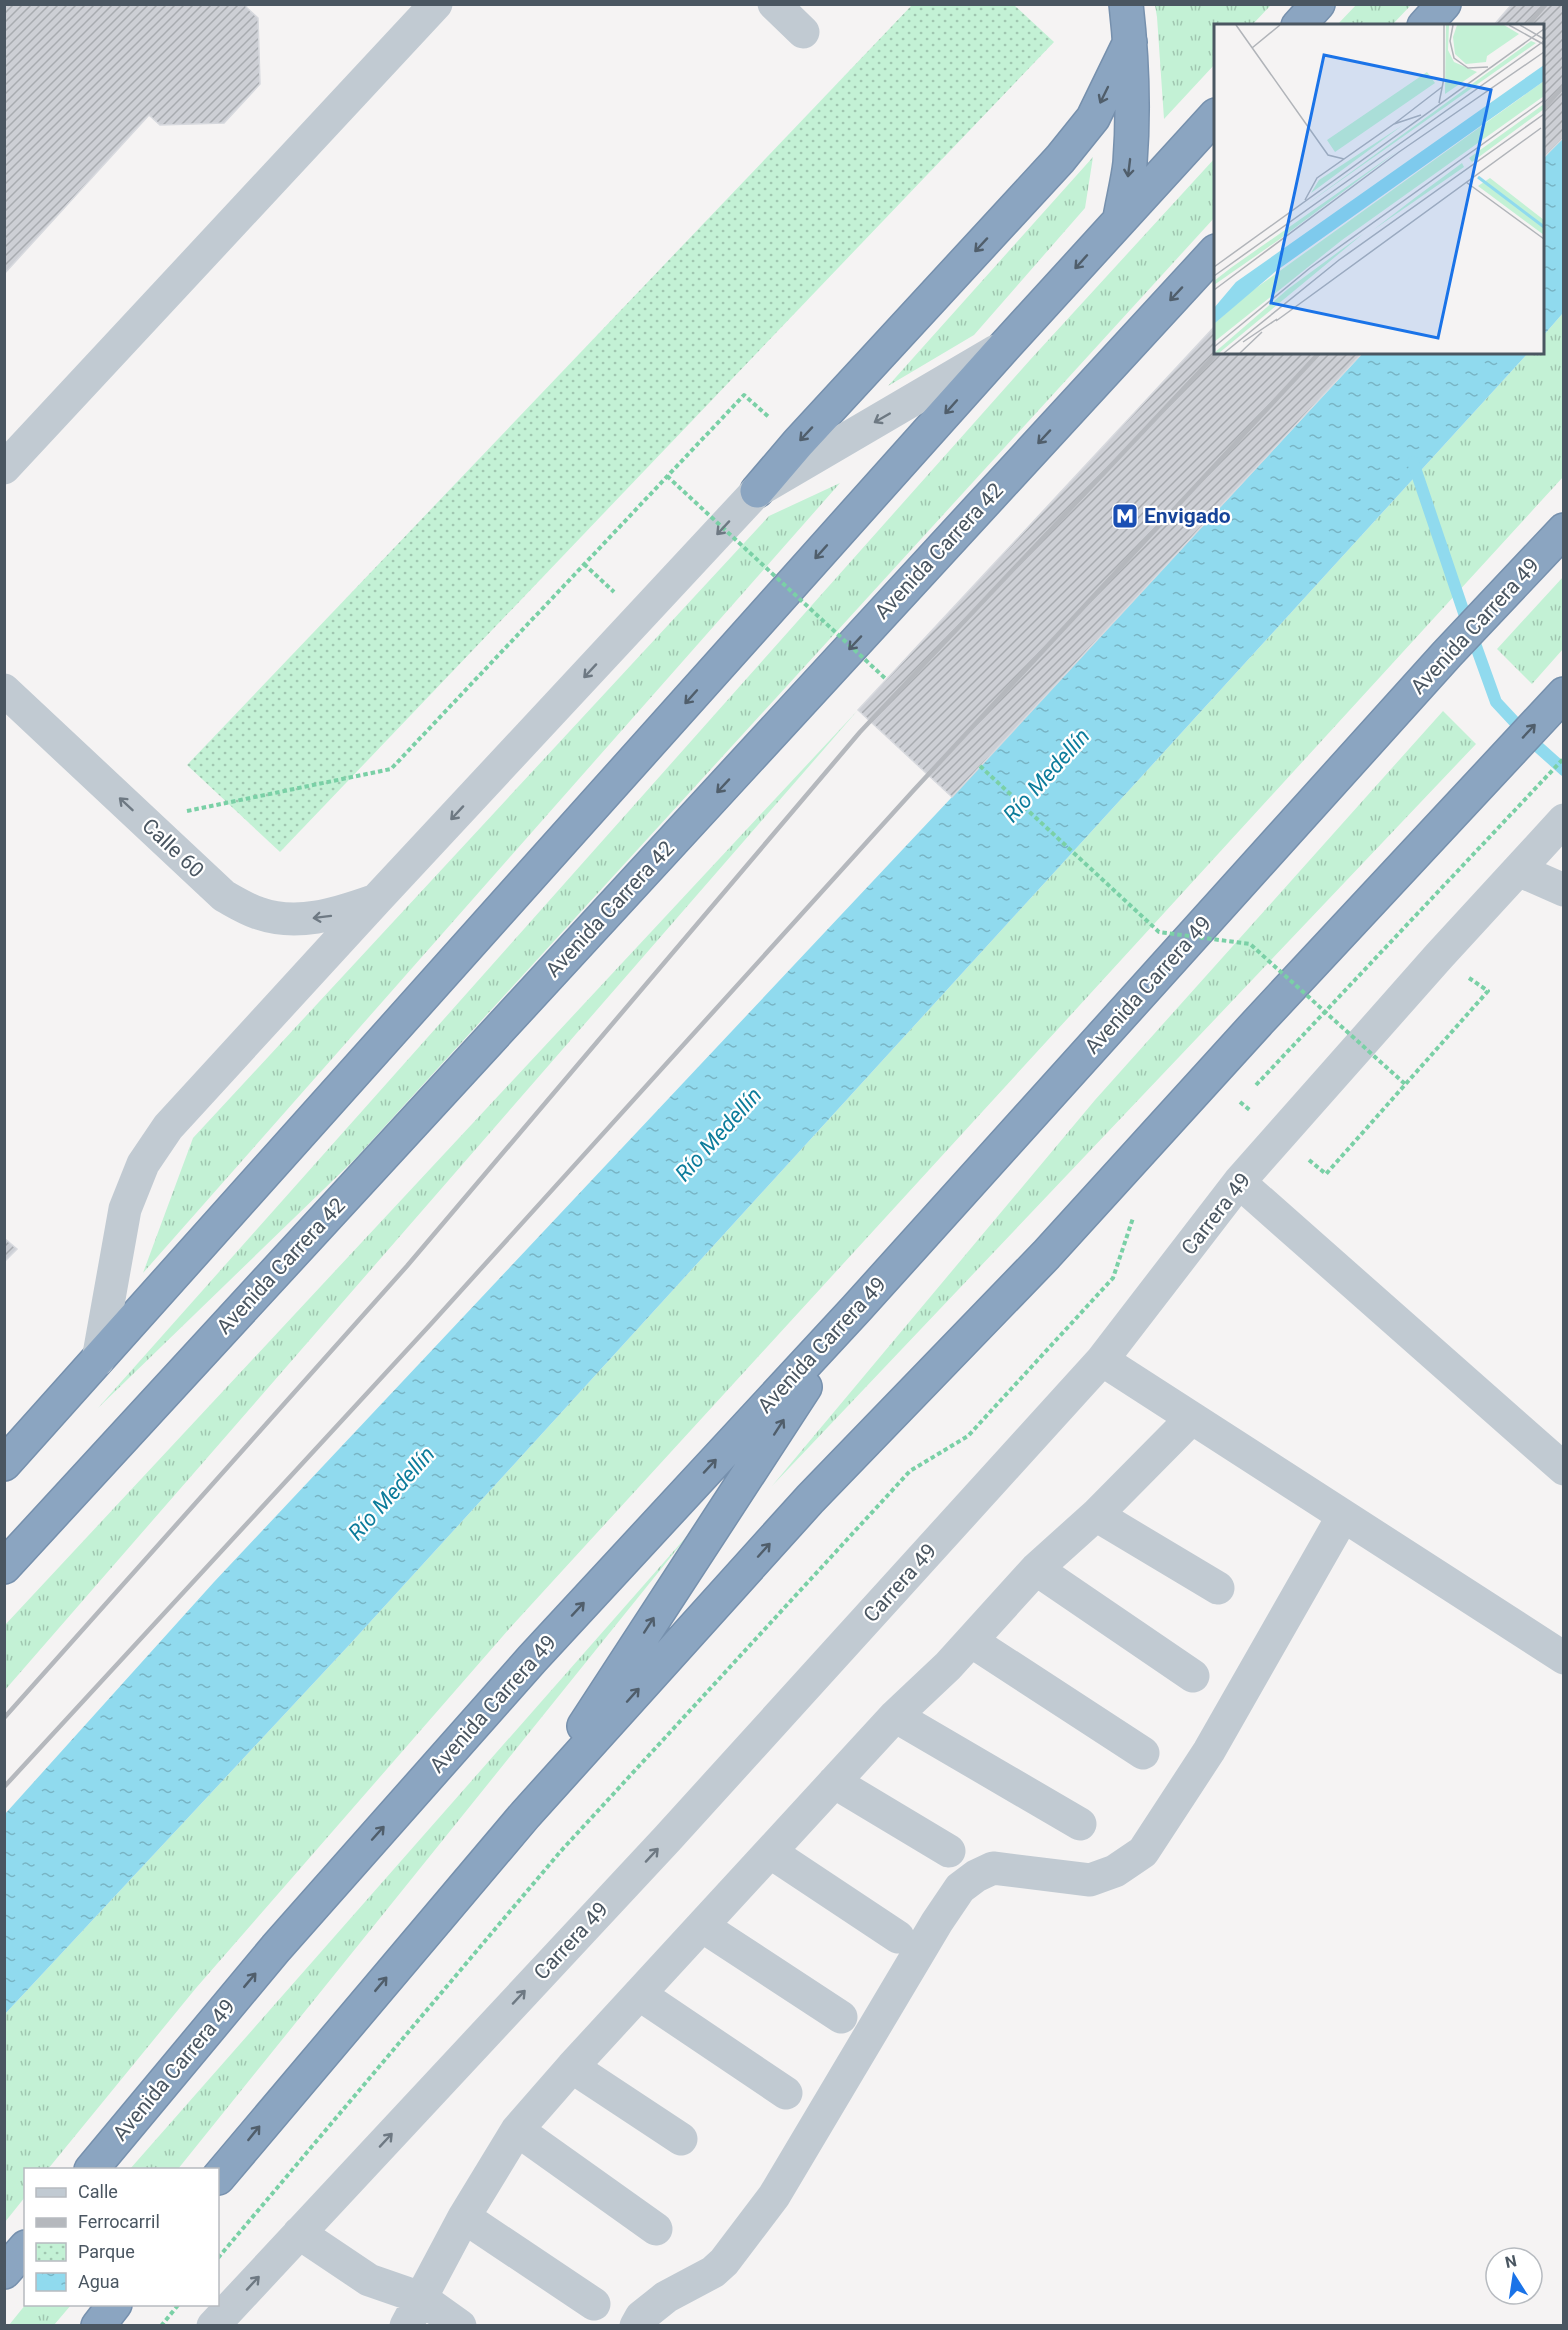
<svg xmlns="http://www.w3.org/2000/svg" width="1568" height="2330" font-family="Roboto,sans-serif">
<defs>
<pattern id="grass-tufts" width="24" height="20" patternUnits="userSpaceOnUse" patternTransform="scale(1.5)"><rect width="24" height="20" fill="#c3f1d5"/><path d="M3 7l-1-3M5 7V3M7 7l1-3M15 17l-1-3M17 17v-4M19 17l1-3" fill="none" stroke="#a0c6b0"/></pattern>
<pattern id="park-dots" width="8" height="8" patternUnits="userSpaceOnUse" patternTransform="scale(1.5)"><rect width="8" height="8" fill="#c3f1d5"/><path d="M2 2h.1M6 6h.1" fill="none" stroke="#a0c6b0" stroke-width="1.8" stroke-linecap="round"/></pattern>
<pattern id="water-ripples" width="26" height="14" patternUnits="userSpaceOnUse" patternTransform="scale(1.5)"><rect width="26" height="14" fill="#90daee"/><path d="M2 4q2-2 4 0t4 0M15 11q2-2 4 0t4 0" fill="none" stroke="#78b4c4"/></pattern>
<pattern id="building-hatch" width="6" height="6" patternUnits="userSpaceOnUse" patternTransform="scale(1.5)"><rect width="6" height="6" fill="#cdcfd5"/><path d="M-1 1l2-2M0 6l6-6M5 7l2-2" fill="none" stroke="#a8abb0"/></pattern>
</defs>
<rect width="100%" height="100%" fill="#f5f3f3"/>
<path fill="url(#grass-tufts)" d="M1357 4H1411V5L1392 25H1337Z
M1155 5V4L1271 5 1252 25 1216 26 1215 64 1164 119 1157 17Z
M1093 157 1085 208 974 335 888 386Z
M1215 158V217L355 1159 98 1408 1030 360Z
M1563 313V477L509 1629 196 1988 48 2169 26 2170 25 2197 5 2222V2014L351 1643 1528 353 1542 352 1543 336Z
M840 483 143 1273 193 1138 769 516Z
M1563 577V649L1532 684 1497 649Z
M858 710 5 1690V1625Z
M1443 711 1476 744 772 1486 1095 1100Z
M694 1528 178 2169H130Z
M26 2304H71V2305L54 2325H9Z"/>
<path fill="url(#park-dots)" d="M913 4 1014 5 1054 42 280 852 187 765Z"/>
<path fill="url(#water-ripples)" d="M1563 137V313L1543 336V159Z
M1363 353H1528L351 1643 5 2014V1814L214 1582 952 797Z"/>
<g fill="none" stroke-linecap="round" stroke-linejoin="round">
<path stroke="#90daee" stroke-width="12" d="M1413 462 1464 613 1496 702 1536 745 1564 770"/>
</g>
<path fill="url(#building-hatch)" stroke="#d7d9de" stroke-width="1.5" d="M4 4H248L246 7 258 18 260 84 224 123 160 125 149 115 4 274Z
M1512 4H1564V137L1542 159V26H1493Z
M1216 325V352H1363L952 797 858 710Z
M4 1238 17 1249 4 1262Z"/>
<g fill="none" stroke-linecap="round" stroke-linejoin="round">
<defs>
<path id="highway" d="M1298 26 1318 4
M1424 26 1444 4
M1120 218C1123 200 1128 181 1130 163 1134 110 1132 57 1126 4
M757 491 798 443 1060 159 1093 118 1130 42
M4 1464 1005 346 1216 115
M4 1567 1216 251
M584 1726 805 1387
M91 2170 276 1948 532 1659 856 1309 1447 654 1564 530
M218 2178 525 1815 810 1499 1046 1255 1259 1021 1564 694
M4 2272 26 2247
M98 2326 115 2304"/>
</defs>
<use href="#highway" stroke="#7690ad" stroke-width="36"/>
<path stroke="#7ad0a6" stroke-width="4" stroke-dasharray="4.5 3" stroke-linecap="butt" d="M584 564 614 592
M187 811 391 769 744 395 770 418
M1256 1085 1564 758
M1240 1102 1251 1111
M1309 1160 1326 1174 1488 991 1469 978
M218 2258 560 1852 910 1471 968 1436 1113 1278 1133 1218
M161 2326 179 2304"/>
<path stroke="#c1cad2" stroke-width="33" d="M774 4 803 32
M4 468 436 4
M4 690 224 896C235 902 246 909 258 913 297 927 336 914 373 901
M1518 870 1564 890
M1239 1182 1564 1469
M98 1360 125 1209 143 1164 168 1127 377 899 757 491 996 351
M1102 1360 1564 1658
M1096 1515 1218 1588
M1036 1569 1193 1676
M971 1641 1143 1753
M895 1716 1080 1824
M834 1782 949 1851
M770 1852 898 1937
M702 1926 841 2017
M639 1994 786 2093
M572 2067 681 2139
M517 2130 656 2229
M464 2217 594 2304
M299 2233 369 2280 421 2298 460 2326
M213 2326 667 1839 1102 1360 1239 1182 1439 956 1564 820
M406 2326 464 2217 517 2130 572 2067 895 1716 948 1666 1036 1569 1096 1515 1192 1418
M636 2326 641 2317 666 2297 713 2272 724 2262 774 2196 937 1922 960 1888 976 1876 993 1868 1090 1880 1115 1871 1143 1852 1209 1751 1343 1516"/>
<use href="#highway" stroke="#8ba5c1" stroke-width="33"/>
<path stroke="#b5b8bd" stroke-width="4.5" d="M1527 26 1546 4
M1542 110 1564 86
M4 1718 407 1266 860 732 1218 352
M4 1787 430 1325 913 791 1320 352"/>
<path stroke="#7ad0a6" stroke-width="4" stroke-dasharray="4.5 3" stroke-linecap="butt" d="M667 476 887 680
M980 766 1159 932 1250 944 1405 1084"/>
</g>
<defs><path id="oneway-shaft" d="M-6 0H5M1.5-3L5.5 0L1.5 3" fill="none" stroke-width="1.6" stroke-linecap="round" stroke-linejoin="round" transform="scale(1.5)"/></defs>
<g stroke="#505e6b">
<use href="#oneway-shaft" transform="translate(1104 95) rotate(116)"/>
<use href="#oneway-shaft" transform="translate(1129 168) rotate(97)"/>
<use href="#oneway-shaft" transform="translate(981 245) rotate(133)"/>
<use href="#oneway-shaft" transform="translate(1081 262) rotate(132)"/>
<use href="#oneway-shaft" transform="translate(1176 294) rotate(133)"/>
<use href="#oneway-shaft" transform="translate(951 407) rotate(132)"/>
<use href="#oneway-shaft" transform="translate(806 434) rotate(133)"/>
<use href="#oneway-shaft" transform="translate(1044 437) rotate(133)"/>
<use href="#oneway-shaft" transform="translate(821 552) rotate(132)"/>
<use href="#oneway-shaft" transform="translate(855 643) rotate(133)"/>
<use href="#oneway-shaft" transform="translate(691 697) rotate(132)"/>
<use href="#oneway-shaft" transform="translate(1529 731) rotate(-47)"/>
<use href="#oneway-shaft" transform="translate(723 786) rotate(133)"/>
<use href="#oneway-shaft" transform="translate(779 1427) rotate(-57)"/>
<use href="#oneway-shaft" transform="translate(710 1466) rotate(-47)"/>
<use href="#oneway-shaft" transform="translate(764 1550) rotate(-48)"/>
<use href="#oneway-shaft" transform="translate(578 1609) rotate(-47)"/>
<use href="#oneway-shaft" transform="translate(649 1625) rotate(-57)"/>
<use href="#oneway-shaft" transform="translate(633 1695) rotate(-48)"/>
<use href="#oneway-shaft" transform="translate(378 1833) rotate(-48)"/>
<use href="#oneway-shaft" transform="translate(250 1980) rotate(-50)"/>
<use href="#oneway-shaft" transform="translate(381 1984) rotate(-50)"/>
<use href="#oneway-shaft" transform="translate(254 2133) rotate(-51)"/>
</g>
<g stroke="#6e7983">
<use href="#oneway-shaft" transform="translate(882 418) rotate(150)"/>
<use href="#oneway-shaft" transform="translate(723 528) rotate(133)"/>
<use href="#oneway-shaft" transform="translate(590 671) rotate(133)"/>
<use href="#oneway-shaft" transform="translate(126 804) rotate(-137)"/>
<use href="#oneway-shaft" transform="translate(457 813) rotate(133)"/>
<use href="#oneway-shaft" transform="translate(322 917) rotate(173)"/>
<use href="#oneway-shaft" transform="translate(652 1855) rotate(-47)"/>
<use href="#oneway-shaft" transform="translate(519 1997) rotate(-47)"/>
<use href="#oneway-shaft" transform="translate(386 2140) rotate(-47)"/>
<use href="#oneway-shaft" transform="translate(253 2283) rotate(-47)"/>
</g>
<defs>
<symbol id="metro-square" viewBox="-11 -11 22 22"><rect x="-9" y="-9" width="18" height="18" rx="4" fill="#1a4fb4" stroke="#fff"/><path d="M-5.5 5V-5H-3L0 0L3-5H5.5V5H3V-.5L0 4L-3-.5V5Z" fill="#fff"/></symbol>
</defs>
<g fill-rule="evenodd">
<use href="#metro-square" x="1110" y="501" width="30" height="30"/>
</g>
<g text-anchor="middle" stroke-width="4.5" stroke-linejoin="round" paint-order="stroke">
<g font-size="21" font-weight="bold" fill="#164399" stroke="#fff" text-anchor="start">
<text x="1144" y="523">Envigado</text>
</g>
<g font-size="21" fill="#4a5661" stroke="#fff">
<text transform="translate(939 551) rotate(-47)" y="7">Avenida Carrera 42</text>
<text transform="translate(1475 626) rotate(-47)" y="7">Avenida Carrera 49</text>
<text transform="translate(173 848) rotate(43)" y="7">Calle 60</text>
<text transform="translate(610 909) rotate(-47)" y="7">Avenida Carrera 42</text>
<text transform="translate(1148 985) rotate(-48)" y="7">Avenida Carrera 49</text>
<text transform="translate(1216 1214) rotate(-52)" y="7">Carrera 49</text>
<text transform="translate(281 1266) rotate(-47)" y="7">Avenida Carrera 42</text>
<text transform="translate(822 1345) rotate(-47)" y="7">Avenida Carrera 49</text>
<text transform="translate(900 1583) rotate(-48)" y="7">Carrera 49</text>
<text transform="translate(493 1704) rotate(-48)" y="7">Avenida Carrera 49</text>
<text transform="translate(571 1941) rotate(-47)" y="7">Carrera 49</text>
<text transform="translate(174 2070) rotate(-50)" y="7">Avenida Carrera 49</text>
</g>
<g font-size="22" font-style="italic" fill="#0c7c9b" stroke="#fff">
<text transform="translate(1046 775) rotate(-48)" y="8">Río Medellín</text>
<text transform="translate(718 1134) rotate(-48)" y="8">Río Medellín</text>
<text transform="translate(391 1493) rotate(-48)" y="8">Río Medellín</text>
</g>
</g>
<g transform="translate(1214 24)">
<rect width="330" height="330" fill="#f5f3f3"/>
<path d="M232 1H235L234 26 240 38 263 48 231 70ZM317 17 322 19 89 183ZM330 57V72L128 216 0 318V300L35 269ZM330 80V85L258 138 255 134ZM189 101 97 169 105 156ZM185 126 66 215 0 261V257L18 243ZM248 139 250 143 159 206 202 173ZM276 154 330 196V211L264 162ZM150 209 5 329H0L74 265Z" fill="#c3f1d5"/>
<path d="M243 1H290L305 10 273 32 272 38 252 40 241 30 239 13ZM213 48 221 59 121 128 113 116Z" fill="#c3f1d5"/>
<path d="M330 41V57L62 247 0 300V284L22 258Z" fill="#90daee"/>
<path fill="none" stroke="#90daee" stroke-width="3" d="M264 153 330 203"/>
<path fill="none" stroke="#b1b4b9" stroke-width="1.5" d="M22 1 114 131 130 135M239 1 236 17 240 34 254 44 274 43M295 1 329 20M306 1 330 15M38 24 66 1M225 79 230 54V1M180 100 228 63M252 158 330 215M91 176 103 154 180 100 207 91M0 243 330 5M0 252 330 17M0 266 185 128 330 28M62 297 327 104M29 318 63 295M0 323 96 244 330 76M10 329 125 236 330 90M26 329 48 308"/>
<path fill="#1a73e8" fill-opacity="0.15" stroke="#1a73e8" stroke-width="3" d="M110 31 277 66 224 314 57 279Z"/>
<rect width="330" height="330" fill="none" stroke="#4a5661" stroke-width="3"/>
</g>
<rect width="1568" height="2330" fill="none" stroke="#4a5661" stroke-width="12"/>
<rect x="24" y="2168" width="195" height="138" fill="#ffffff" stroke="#b7bbc0" stroke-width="1.5"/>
<rect x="36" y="2188" width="30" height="9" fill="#c1cad2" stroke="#b7bbc0" stroke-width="1.5"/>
<text x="78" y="2198" font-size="18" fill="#4a5661">Calle</text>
<rect x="36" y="2218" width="30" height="9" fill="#b5b8bd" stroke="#b7bbc0" stroke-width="1.5"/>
<text x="78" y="2228" font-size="18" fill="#4a5661">Ferrocarril</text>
<rect x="36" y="2243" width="30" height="18" fill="url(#park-dots)" stroke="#b7bbc0" stroke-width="1.5"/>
<text x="78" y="2258" font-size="18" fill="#4a5661">Parque</text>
<rect x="36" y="2273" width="30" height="18" fill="url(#water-ripples)" stroke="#b7bbc0" stroke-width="1.5"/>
<text x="78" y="2288" font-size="18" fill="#4a5661">Agua</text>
<g transform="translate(1514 2276) rotate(348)"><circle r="28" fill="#ffffff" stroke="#b7bbc0" stroke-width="1.5"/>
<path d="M0-4.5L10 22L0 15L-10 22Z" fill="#1a73e8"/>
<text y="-9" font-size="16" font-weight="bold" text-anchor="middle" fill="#4a5661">N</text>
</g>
</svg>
